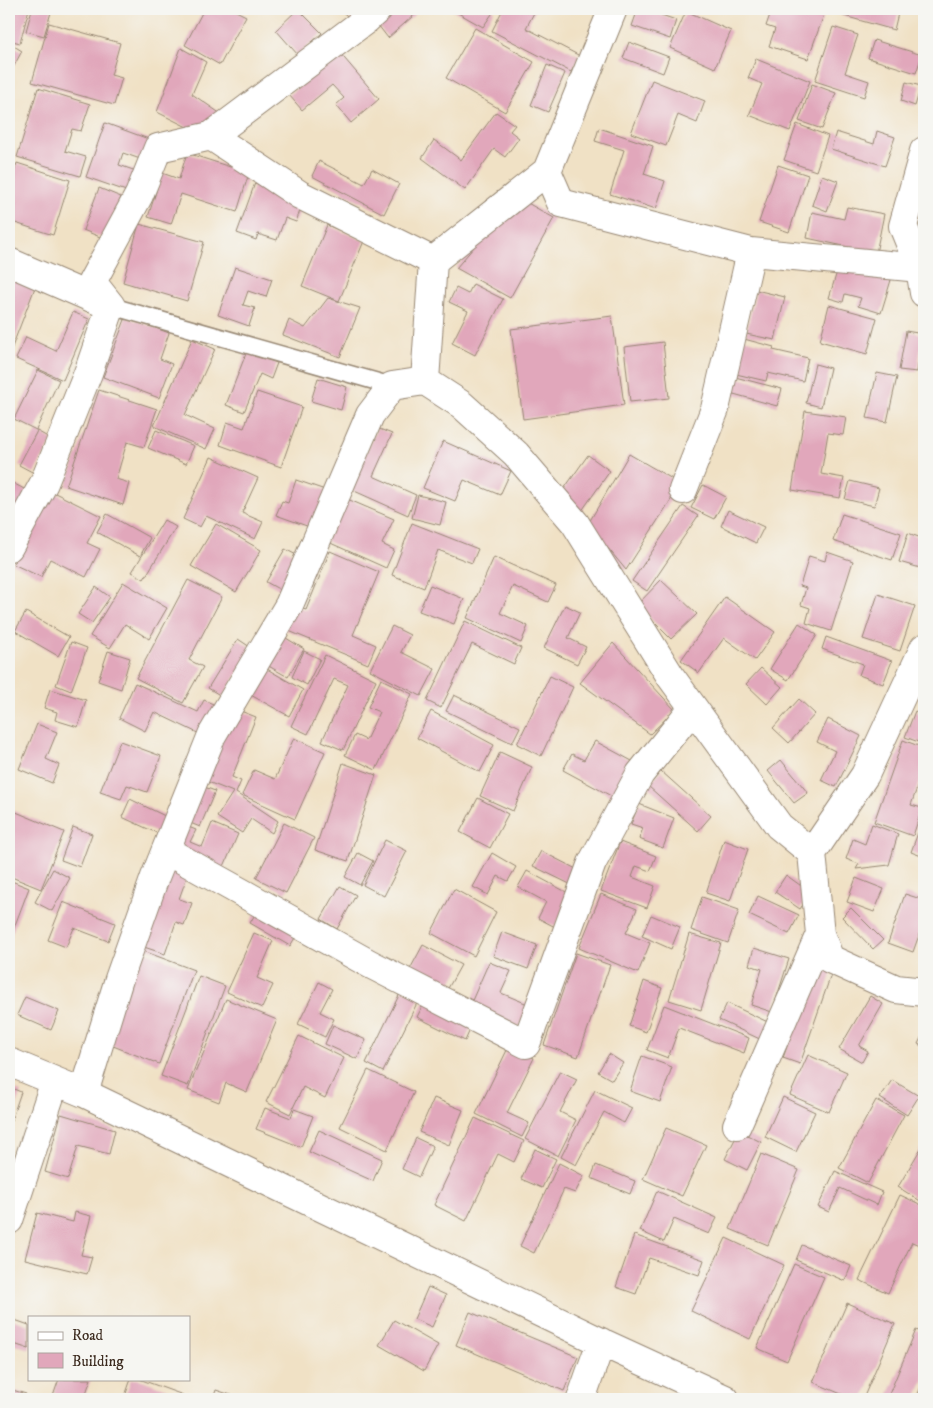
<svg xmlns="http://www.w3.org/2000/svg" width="933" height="1408" font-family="'IM FELL DW Pica',serif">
<rect width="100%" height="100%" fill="#f6f6f2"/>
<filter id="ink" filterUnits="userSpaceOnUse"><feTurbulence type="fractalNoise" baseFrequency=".02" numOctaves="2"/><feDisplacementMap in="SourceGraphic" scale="10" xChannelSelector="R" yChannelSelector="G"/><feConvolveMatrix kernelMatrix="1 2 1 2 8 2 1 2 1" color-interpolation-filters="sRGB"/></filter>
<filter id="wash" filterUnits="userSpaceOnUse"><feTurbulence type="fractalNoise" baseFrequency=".0096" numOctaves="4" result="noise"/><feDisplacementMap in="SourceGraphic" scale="20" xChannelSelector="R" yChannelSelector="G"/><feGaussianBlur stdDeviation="1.12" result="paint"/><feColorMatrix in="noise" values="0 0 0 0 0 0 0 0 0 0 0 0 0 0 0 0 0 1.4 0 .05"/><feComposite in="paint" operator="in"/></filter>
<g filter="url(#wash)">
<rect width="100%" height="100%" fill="#f0e1c5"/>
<g id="blocks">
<path fill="#e1a7bb" d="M9 9H29L20 43 9 40Z
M32 9H52L44 36 26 31Z
M204 9H232L246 16 220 65 185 45Z
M298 9 322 33 298 55 276 30Z
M339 9H364L353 21Z
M397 9H421L388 38 378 25Z
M451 9H492L494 11 483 27Z
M503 9H536L526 28 580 56 571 72 492 31Z
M638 9H644L676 20 670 39 632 26Z
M772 9H826L808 59 769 46 775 29 766 26Z
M838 9H899L894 30 837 14Z
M686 11 731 31 715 68 670 48Z
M49 23 120 43 111 75 122 78 114 105 32 82Z
M833 27 858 35 845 73 869 81 864 97 815 81Z
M475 28 534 62 505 112 446 78Z
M874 40 922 55 916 73 868 58Z
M629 42 669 57 663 73 623 58Z
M9 43 22 51 9 75Z
M181 48 206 62 192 94 221 114 201 134 157 112Z
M339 52 379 99 351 123 336 105 344 98 332 85 302 110 289 95Z
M756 59 810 81 790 131 749 115 762 84 748 78Z
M547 65 565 73 548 112 531 105Z
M652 80 705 101 697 123 678 115 666 146 631 133Z
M906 82 921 86 915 106 901 101Z
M812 84 836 93 822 129 799 121Z
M38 88 90 104 81 131 72 129 65 151 86 157 80 176 17 157Z
M496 112 515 125 510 131 519 138 505 157 494 149 465 190 422 158 434 140 461 160Z
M105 123 154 141 146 161 123 153 119 165 139 172 132 193 86 177Z
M797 124 828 136 816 171 784 160Z
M599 128 653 146 644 174 665 181 656 209 610 194 624 150 595 141Z
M877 131 895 137 885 166 831 149 836 132 874 144Z
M187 153 249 173 237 212 181 194 171 224 148 217 162 173 179 179Z
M319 161 364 184 372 169 399 184 384 214 312 176Z
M17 163 70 180 53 235 9 221V188Z
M778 165 808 175 789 232 759 222Z
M822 175 838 181 827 211 812 205Z
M255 183 303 202 296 222 285 218 277 240 258 234 256 240 237 233Z
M99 188 121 197 105 239 83 230Z
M517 197 554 218 510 298 456 268Z
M847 207 884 214 876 253 807 238 812 212 844 219Z
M139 224 204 242 187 301 123 282Z
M327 225 364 241 339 301 302 286Z
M839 265 891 280 881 313 858 306 861 298 845 294 843 302 829 298Z
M9 266 39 277 9 355Z
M235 267 272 279 266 297 248 291 243 305 255 308 249 326 218 315Z
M473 284 503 299 475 355 452 343 468 311 449 302 456 288 468 294Z
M756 290 785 297 775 340 746 334Z
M328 298 360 308 340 357 283 335 289 320 305 328Z
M829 305 877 318 867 354 820 341Z
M73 312 89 319 63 380 16 359 26 337 56 351Z
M612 316 624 405 523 419 511 329Z
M126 317 169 333 160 359 172 364 159 398 103 377Z
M906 331 923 334 917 372 899 370Z
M192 339 215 349 185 415 215 429 206 449 154 426Z
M744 339 774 347 773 350 808 358 803 381 768 373 766 381 736 374Z
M663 342 669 398 630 402 624 347Z
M247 351 277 363 271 379 260 374 244 412 226 405Z
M815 364 830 368 821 407 806 403Z
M38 370 59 380 36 430 14 419Z
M877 373 897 377 887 422 867 418Z
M735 377 782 389 777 406 730 393Z
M318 378 347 387 341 410 311 401Z
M99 390 157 409 144 447 127 442 116 479 129 483 123 505 66 486Z
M257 392 302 407 281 467 220 445 227 422 244 428Z
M805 411 846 417 843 435 828 433 821 474 844 478 840 498 792 490Z
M377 428 392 434 373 476 416 495 408 515 350 489Z
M156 430 194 446 186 464 148 448Z
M37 431 53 440 34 473 19 465Z
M443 441 511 471 500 495 464 480 455 501 423 488Z
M629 454 681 484 626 570 588 524Z
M588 455 610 471 581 512 559 496Z
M211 457 258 478 242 513 263 522 255 539 206 516 200 527 183 519Z
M923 469H924V492H921Z
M296 480 331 492 318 530 276 515 282 501 288 503Z
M9 481 28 491 19 509 9 505Z
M850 481 879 488 874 506 845 499Z
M703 485 726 497 714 519 691 508Z
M49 490 101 516 87 543 100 549 86 577 50 559 41 577 13 564Z
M418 495 446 502 440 525 412 518Z
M345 498 394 519 382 544 394 550 386 568 326 541Z
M683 506 698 516 647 591 632 581Z
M728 510 764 527 756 543 721 526Z
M107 514 150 538 140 556 97 532Z
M842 514 901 533 892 560 833 541Z
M164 520 176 527 144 579 132 572Z
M412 523 478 549 472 563 438 550 424 588 392 575Z
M216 524 261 550 236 592 191 566Z
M908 533 924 539V569L899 562Z
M285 549 302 558 284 592 266 582Z
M330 551 379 572 353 635 376 645 368 664 284 629 294 605 306 610Z
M827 552 853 561 831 631 806 623 810 608 801 605 806 588 800 586 809 556 825 561Z
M494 557 556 585 548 602 513 586 500 613 528 626 521 643 467 618Z
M188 580 222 597 189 660 203 667 183 703 136 678Z
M661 580 697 614 671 639 637 605Z
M123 582 167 608 149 639 125 624 110 648 90 636Z
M430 585 464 599 454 624 419 611Z
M96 587 110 597 92 623 78 614Z
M878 594 915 606 900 651 863 639Z
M725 597 775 632 755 660 724 638 699 673 681 660Z
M565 605 580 612 568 638 586 647 577 664 544 648Z
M26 612 69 637 58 656 15 631Z
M465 621 521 648 514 664 472 644 441 708 427 701Z
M799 623 817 635 788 680 770 669Z
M392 626 410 635 401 652 435 669 421 696 370 670Z
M281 635 304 649 288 677 265 664Z
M826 637 892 661 883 684 859 675 863 664 822 649Z
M238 639 253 649 223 697 208 688Z
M71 642 87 648 71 691 56 685Z
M613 643 675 710 650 734 580 683Z
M108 651 130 658 121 689 98 681Z
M304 651 320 659 307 685 292 677Z
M325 655 376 680 343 750 322 741 348 685 334 679 308 734 291 726Z
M262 666 303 690 289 716 247 693Z
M761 668 782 687 767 704 746 684Z
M550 676 573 687 541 756 517 744Z
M381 679 412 694 376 770 345 755 355 735 366 740 379 712 368 707Z
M135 683 198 712 204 700 220 707 206 737 154 712 145 731 119 718Z
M50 689 86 700 78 727 55 720 57 712 44 708Z
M454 695 520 727 512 743 446 711Z
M799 699 815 714 789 743 773 728Z
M233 708 256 717 232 777 241 781 236 793 278 821 272 833 251 819 242 833 217 817 233 792 203 780Z
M431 711 494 745 480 772 417 738Z
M915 711 924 715V744L905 737Z
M828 719 861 736 836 787 821 780 835 751 817 742Z
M37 724 57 732 46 759 59 765 52 783 19 769Z
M294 738 325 752 295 819 242 795 254 770 275 779Z
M903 740 924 748V768L911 805 922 808 913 836 874 822Z
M120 741 161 756 147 792 127 785 121 799 100 792Z
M595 741 632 761 613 797 563 770 572 754 584 760Z
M500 752 532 767 513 811 480 796Z
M781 760 808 793 794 803 768 771Z
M343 763 376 775 348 861 315 850Z
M661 771 711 816 698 831 648 786Z
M199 785 215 791 200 827 183 820Z
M478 798 508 814 490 848 460 832Z
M130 799 167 817 159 834 122 817Z
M639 804 674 818 663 848 639 839 643 828 631 824Z
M9 809 64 832 41 889 9 876Z
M924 816V857L911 852Z
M212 823 238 834 222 871 170 849 181 824 196 830 190 842 202 847Z
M284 823 314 838 286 893 256 878Z
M872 824 898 834 889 865 856 869 859 864 846 859 853 839 865 844Z
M73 827 92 834 80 867 61 860Z
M385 840 407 851 384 896 363 885Z
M724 840 748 849 730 901 706 893Z
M620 842 656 856 650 871 636 866 632 877 655 886 647 908 601 891Z
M541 851 586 874 578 888 533 866Z
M358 853 373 861 360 885 345 877Z
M492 853 516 867 508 881 498 876 488 895 473 887Z
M170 861 190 868 179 899 192 903 184 925 176 922 165 954 141 946Z
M53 869 70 878 52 911 35 902Z
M527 871 572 895 555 927 538 918 546 902 518 887Z
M786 875 811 893 800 909 775 892Z
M856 878 884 889 874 912 847 902Z
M9 880 29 888 9 941Z
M340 886 356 895 337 929 321 919Z
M454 889 496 912 474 956 431 933Z
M601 894 637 909 626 933 650 943 638 973 579 948Z
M905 894 924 900V921L913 952 888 943Z
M758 896 799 915 789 934 749 915Z
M702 897 739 910 728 943 691 930Z
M63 902 115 923 108 941 74 928 66 947 48 940Z
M261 904 301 928 290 946 250 923Z
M851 908 883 940 873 949 842 917Z
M651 915 680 927 671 949 642 936Z
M502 932 537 945 528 969 493 956Z
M254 933 273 941 257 978 273 985 262 1008 227 992Z
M689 934 721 943 701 1010 669 1000Z
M423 945 461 965 446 992 409 971Z
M754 948 789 959 772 1012 751 1005 762 969 749 965Z
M138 949 194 970 159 1064 103 1042Z
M576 953 610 965 578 1057 544 1045Z
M489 962 511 971 501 993 530 1005 520 1027 470 1005Z
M816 963 833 969 800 1064 783 1058Z
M199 976 225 986 188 1086 161 1076Z
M644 981 662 988 646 1032 629 1026Z
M319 982 332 989 320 1012 334 1019 325 1037 298 1024Z
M402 989 420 997 383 1072 366 1063Z
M870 996 883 1004 859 1046 868 1051 862 1062 839 1049Z
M25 997 59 1011 51 1030 17 1015Z
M226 999 277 1020 247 1092 226 1083 219 1102 188 1090Z
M426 999 473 1023 465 1041 417 1017Z
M727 1003 772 1024 764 1041 719 1020Z
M664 1005 749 1038 744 1053 679 1028 668 1058 647 1050Z
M333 1025 366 1040 357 1059 325 1044Z
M924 1032V1047L918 1044Z
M299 1036 344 1058 325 1098 303 1087 290 1114 266 1102Z
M509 1046 534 1058 507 1113 529 1123 522 1137 476 1114Z
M609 1054 623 1063 612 1080 598 1072Z
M808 1055 847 1072 829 1112 790 1095Z
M642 1056 672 1067 660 1102 630 1091Z
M368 1070 414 1092 387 1150 340 1127Z
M560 1071 577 1079 560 1112 576 1120 558 1156 525 1139Z
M892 1080 919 1096 907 1115 880 1098Z
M9 1087 21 1092 11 1121H9Z
M595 1090 632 1108 624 1123 604 1112 576 1165 561 1157Z
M783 1097 815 1112 796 1152 765 1137Z
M434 1098 463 1110 449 1145 419 1132Z
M876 1100 904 1115 868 1183 839 1168Z
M265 1108 291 1118 294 1109 313 1116 301 1147 256 1129Z
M61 1114 115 1130 109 1154 78 1146 68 1179 45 1172Z
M475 1118 524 1141 514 1162 498 1154 466 1221 434 1205Z
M666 1128 706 1145 682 1196 643 1179Z
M319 1130 382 1159 373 1181 309 1152Z
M739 1131 761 1142 747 1170 725 1159Z
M416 1138 433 1146 419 1177 402 1169Z
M924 1143V1198L922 1202 898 1187Z
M535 1149 556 1159 542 1188 521 1179Z
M761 1154 799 1170 768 1245 730 1229Z
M559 1163 584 1176 575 1193 564 1189 534 1253 520 1246Z
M596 1165 635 1181 630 1194 591 1178Z
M835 1171 882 1192 877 1205 840 1188 829 1212 818 1207Z
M657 1191 717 1218 709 1234 674 1219 664 1242 640 1231Z
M900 1195 924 1206V1247L912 1242 888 1293 859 1280Z
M75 1212 91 1216 81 1255 92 1257 87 1274 25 1259 37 1213 73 1222Z
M634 1235 704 1260 699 1275 649 1258 636 1294 616 1287Z
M726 1238 784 1265 750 1339 691 1311Z
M802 1245 851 1266 845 1281 796 1260Z
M794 1264 824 1277 787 1361 757 1348Z
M428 1287 446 1295 432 1327 414 1319Z
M847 1303 895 1324 863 1399H853L813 1382Z
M470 1312 578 1357 564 1391 456 1345Z
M9 1318 29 1325V1349L14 1344 9 1360Z
M394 1320 438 1345 424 1371 379 1345Z
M916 1330 924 1333V1379L916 1399H887Z
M59 1379H91L84 1399H52Z
M131 1379H139L183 1395 182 1399H124Z
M9 1389 26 1394 24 1399H9Z
M216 1390 243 1399H213Z"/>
</g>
</g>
<g filter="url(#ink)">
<use href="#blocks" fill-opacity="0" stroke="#968672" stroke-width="1"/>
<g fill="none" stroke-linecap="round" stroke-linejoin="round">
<defs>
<path id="service" d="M111 306 392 386"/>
<path id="minor" d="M211 136 300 195 433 261
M924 151 903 226 920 268 924 293
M547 171 561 203 751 252 920 268
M9 262 110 306
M425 381 433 261 547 171 613 9
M683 490 715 409 751 252
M9 547 44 483 88 373 111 306 92 282 139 195 158 148 211 136 367 19 378 9
M167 851 370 964 526 1044 592 863 640 774 693 708
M812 853 865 775 924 648
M9 1062 84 1093 601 1342 725 1399
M84 1093 119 979 155 877 212 735 289 605 370 415 392 386 425 381 462 405 516 454 575 523 671 677 779 826 812 853 820 934 830 959 896 989 924 992
M737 1125 820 934
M9 1220 55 1081
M581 1399 601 1342"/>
</defs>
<use href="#service" stroke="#968672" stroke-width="19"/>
<use href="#minor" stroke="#968672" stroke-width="30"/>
<use href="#service" stroke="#fff" stroke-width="16"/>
<use href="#minor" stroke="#fff" stroke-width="28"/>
</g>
</g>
<rect width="933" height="1408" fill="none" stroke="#f6f6f2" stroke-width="30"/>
<rect x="28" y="1316" width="162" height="65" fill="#f6f6f2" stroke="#aba49d"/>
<rect x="38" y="1332" width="25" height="8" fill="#ffffff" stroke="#aba49d"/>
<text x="72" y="1340" font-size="15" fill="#3b2a1e">Road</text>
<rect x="38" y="1353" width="25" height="15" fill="#e1a7bb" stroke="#aba49d"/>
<text x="72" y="1366" font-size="15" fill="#3b2a1e">Building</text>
</svg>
